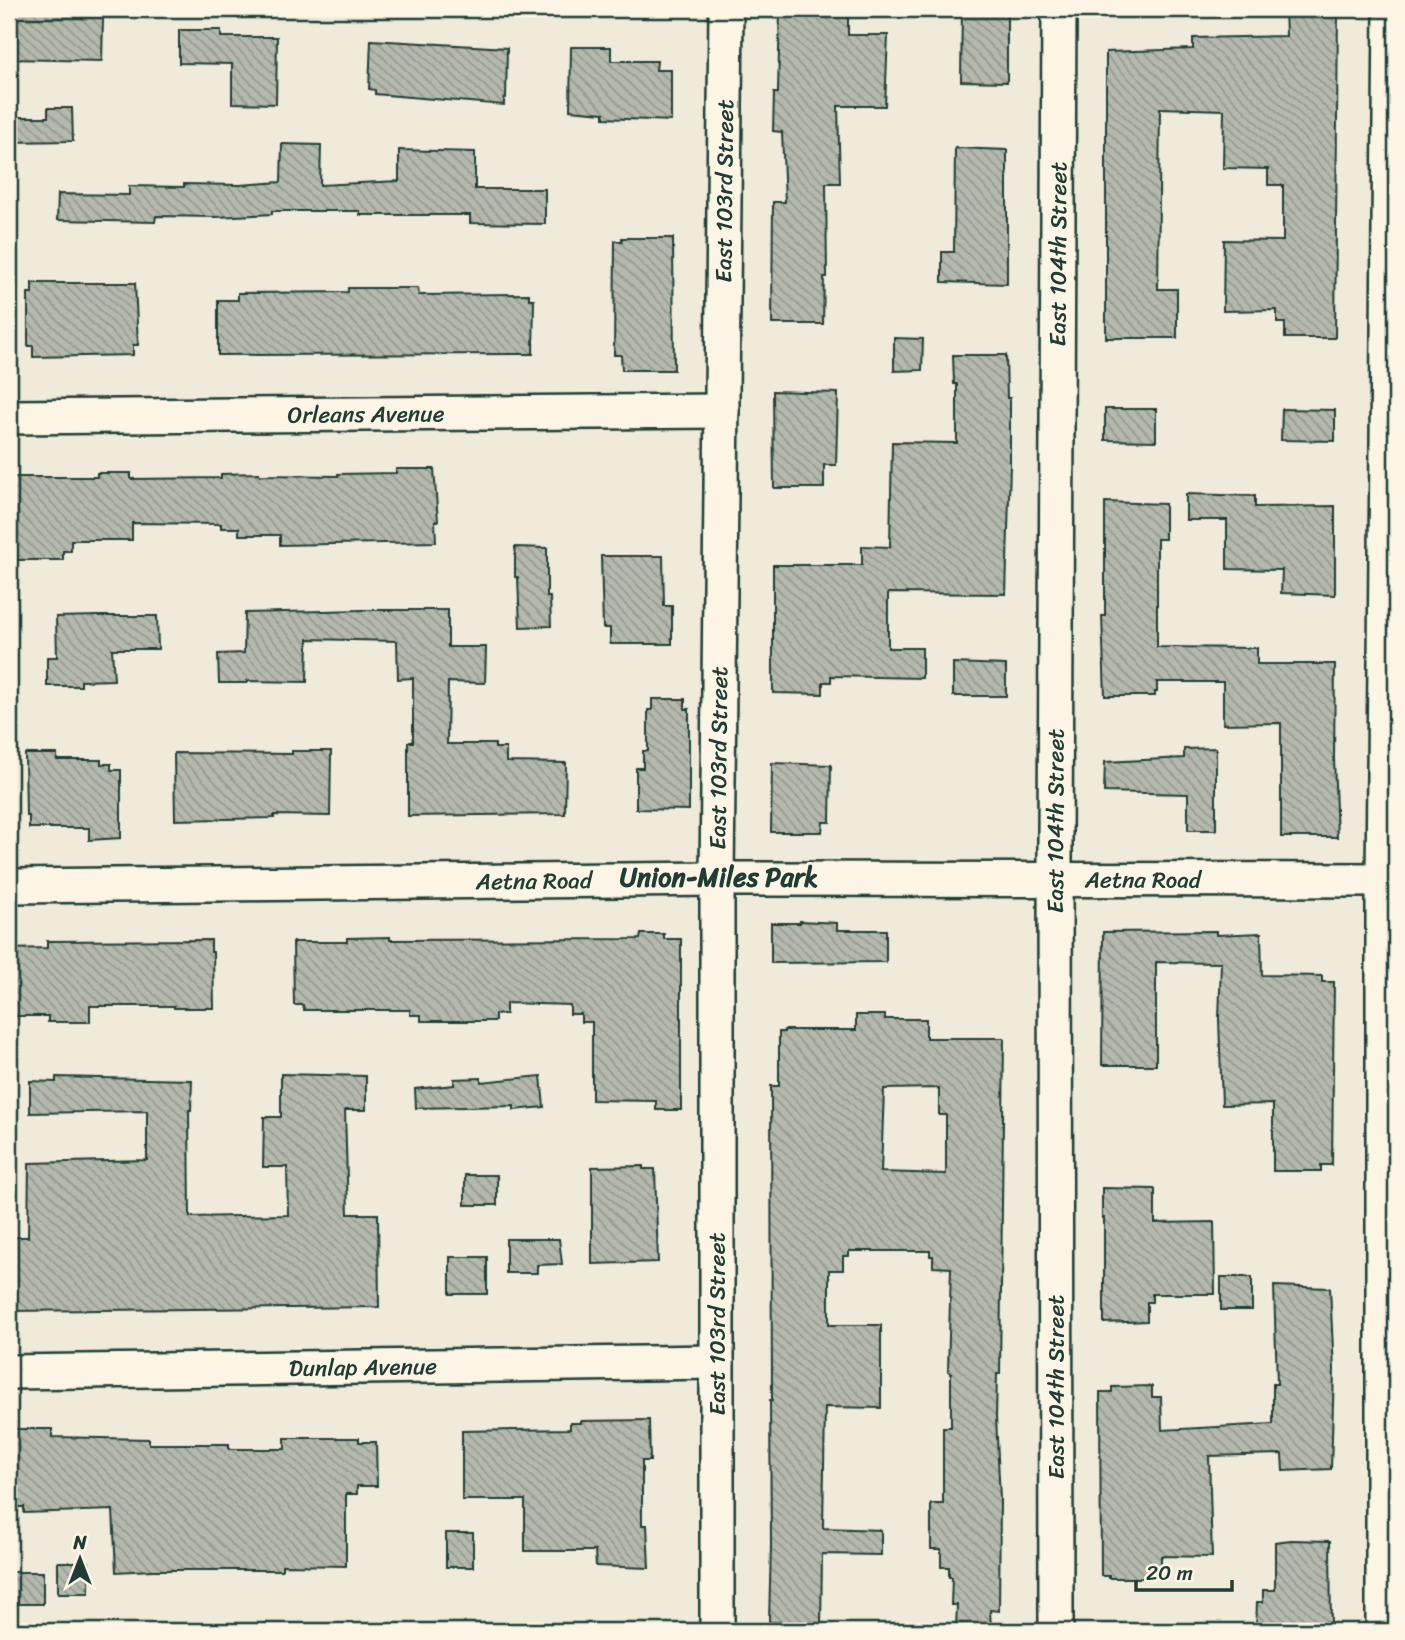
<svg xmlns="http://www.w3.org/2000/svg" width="1405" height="1640" font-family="Sriracha,sans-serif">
<defs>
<pattern id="building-back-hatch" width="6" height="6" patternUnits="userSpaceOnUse" patternTransform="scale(1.75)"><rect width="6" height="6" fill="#b5b9ad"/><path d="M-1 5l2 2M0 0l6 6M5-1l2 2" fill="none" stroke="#93988e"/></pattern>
</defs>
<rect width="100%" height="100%" fill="#efeada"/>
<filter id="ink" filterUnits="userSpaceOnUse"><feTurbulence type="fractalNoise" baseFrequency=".0143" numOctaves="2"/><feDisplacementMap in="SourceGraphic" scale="14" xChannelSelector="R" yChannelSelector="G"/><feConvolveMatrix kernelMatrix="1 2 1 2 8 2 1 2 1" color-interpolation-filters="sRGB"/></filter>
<g filter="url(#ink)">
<path fill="url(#building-back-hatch)" stroke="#1f3d34" stroke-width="2" fill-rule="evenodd" d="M9 9 100 14V18L103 19 102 61 9 59Z
M780 9H848V35H888L885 106H838L840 183H826L827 277H824L823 324H772L773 202H785L782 132 773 131 774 93H778Z
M962 9H1007V82L961 81Z
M1285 9H1338L1335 338H1285V323H1277V310L1223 311 1224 240 1283 241V185H1268V169L1223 168 1224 110 1160 108 1158 289H1177V338H1106V52L1193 49V38L1286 36Z
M179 30H221V37H277L276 104 232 103V64L179 63Z
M371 40 507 48 506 98H504V105L375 94V90L369 89Z
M571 47H611V61H657L656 70H671V121L604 118V113L570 110Z
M48 108H72L73 141 9 142V117H48Z
M282 144 321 145 320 185 399 181V150L475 152V189H545V224L470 223V215H360V211H272V214L216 217 156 216 155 222 57 220 58 194 129 195V186L184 187V184L240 185 281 182Z
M955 148 1007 150V284L942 282V252H954Z
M622 238H673L674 370H622L621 355H614L615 241H622Z
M32 283H135L138 345H133V355L33 357V346H28V293H32Z
M348 288H418L419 295 529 294V299H534L533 354 218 355V300H238V293L348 292Z
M894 338 923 339 922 370 894 371Z
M953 355H1006L1007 398H1010V465L1006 594 888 593V648H922V678L831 676V682H823V694L773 693V565H862V546L890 547 892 442 957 443V384H954Z
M773 391 838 393 836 465H824V488H774Z
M1105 409H1156V441L1105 440Z
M1282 409 1335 410V441L1281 440Z
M396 469H434L438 521H435L436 542 280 545V535H239V528H221V524L132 523V540H71V551H63V560H9V477H97V473H131V479L221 478V474L259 473V475L338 476V474L396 473Z
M1186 494 1255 496V507L1335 506V595L1281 593 1282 570 1227 569V520H1186Z
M1105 502 1165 504V539H1157V647L1257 648V664H1335L1334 758 1337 837H1281V723L1223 724V682H1157V692H1155V696H1105L1102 616H1105Z
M515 547 547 548V597H550L551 626 520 627 518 577H515Z
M601 556H663L664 606H672V644H610V628H603Z
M362 610H448V647H486L485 683 448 682 447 744H495V748H506V762L566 763 565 814 408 816V742H413V678L398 679 397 641 308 639 307 682 247 681V683H219L218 654 244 653 245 613Z
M98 616H157L158 649H112L114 680 81 681V686H47V657H57L56 617Z
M953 663 1006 665V696H953Z
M652 699H685V709H689V810L636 809V768H643V751H648V710H652Z
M1216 748V830H1188V794L1104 792 1105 762 1184 758V749Z
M292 751H331L330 816 274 815V818L175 820 174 753 292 754Z
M25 754H57V760H101V764H111V770H121V838L89 840V828H29V816H26Z
M772 763 831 765 830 822H823L822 832H771Z
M800 921 837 923V930H886V962L771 963V923H800Z
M1216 931V935L1261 933 1262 975 1322 976V982H1334L1332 1165H1321V1171H1273V1104L1222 1105 1219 1019 1221 963 1156 962V1065H1102L1103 932Z
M641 934H664V939H681V1110H656V1101L592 1100V1022H581V1014H570V1005L506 1003V1014H495V1021H421V1015H410V1010H304L303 1005H294L293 942H347V938L390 937V940L640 939Z
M211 940V952H213L214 1008H174V1006H90V1022H48V1016H9V949L47 948V941Z
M856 1015H885V1019H926V1038H1004L1000 1374H997L996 1417 1000 1499 999 1611 990 1610 991 1628H956L957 1605H951L952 1577H949V1567H941V1549H931V1504H943V1427H951V1373L948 1371 951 1268 933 1267V1256H930V1251H849V1256H843V1270H829V1325H881V1408L825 1407 823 1528 881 1530V1555L822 1554 821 1628H780V1622H769L771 1545 770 1400H772L771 1086H779V1032H784V1030H856ZM939 1088V1115H946V1174L881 1172 884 1089Z
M281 1074 366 1076V1110H345L348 1214H378L379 1307 9 1311V1237H28L29 1163 147 1160V1111L30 1113V1081L56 1082V1077L192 1080 191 1110H189L190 1217 288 1215 287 1167H263L264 1117H281Z
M541 1076 544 1107 514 1110V1106L416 1108 415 1089 454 1085V1079L481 1078V1082Z
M643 1166V1169H655L658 1262 592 1264V1167Z
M465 1175H497V1205H465Z
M1102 1188 1155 1189V1223L1214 1222 1215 1294H1152V1302H1147V1321L1104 1323V1218H1102Z
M506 1239H559L562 1264 537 1265V1273H506Z
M450 1257H487V1294H450Z
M1221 1277H1252V1310H1221Z
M1274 1286 1330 1288 1334 1370 1331 1469 1283 1471 1282 1454 1209 1456 1212 1557 1161 1556V1576L1153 1578H1109V1576H1101L1100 1392H1112V1387L1152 1386V1397H1161L1162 1430 1273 1424V1384H1277Z
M649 1420 650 1461H642V1525H647L649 1568 596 1566 595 1551H525V1500H462V1431L570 1429V1423H581V1421Z
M13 1429H52V1437L149 1439V1444H229V1449H285V1438H359V1442H376L377 1486H357V1494H346V1566L282 1565V1570H152L116 1572 113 1510 24 1513V1507H13Z
M446 1533H473V1567H446Z
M1291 1540 1330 1541 1331 1629H1256L1257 1602H1263V1590H1275V1542Z
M58 1562H89V1593H58Z
M9 1572H43V1604H9Z"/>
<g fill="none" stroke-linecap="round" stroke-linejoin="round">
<defs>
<g id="minor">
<path id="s1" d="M9 417 722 411"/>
<path id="s2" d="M9 886 717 879 1396 880"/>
<path id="s3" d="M9 1372 717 1362"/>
<path id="s4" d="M717 1631V879L726 9"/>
<path id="s5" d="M1056 1631 1055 841 1059 9"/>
<path d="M1383 1631V880L1391 9"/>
</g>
</defs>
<use href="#minor" stroke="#1f3d34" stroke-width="38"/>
<use href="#minor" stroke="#fcf5e5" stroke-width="33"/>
</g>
</g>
<g text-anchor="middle" stroke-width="5" stroke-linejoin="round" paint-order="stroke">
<g font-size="23" fill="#1f3d34" stroke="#fcf5e5">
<text dy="8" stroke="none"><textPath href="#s4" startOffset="1440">East 103rd Street</textPath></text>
<text dy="8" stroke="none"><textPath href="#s5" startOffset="1377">East 104th Street</textPath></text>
<text dy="8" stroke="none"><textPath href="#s1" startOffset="357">Orleans Avenue</textPath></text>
<text dy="8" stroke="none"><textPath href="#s4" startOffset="873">East 103rd Street</textPath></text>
<text dy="8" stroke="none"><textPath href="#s5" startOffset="810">East 104th Street</textPath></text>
<text dy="8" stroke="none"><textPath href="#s2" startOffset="1134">Aetna Road</textPath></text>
<text dy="8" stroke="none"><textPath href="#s2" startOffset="525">Aetna Road</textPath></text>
<text transform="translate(717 1324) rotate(-90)" y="8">East 103rd Street</text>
<text dy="8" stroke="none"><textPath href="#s3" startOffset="354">Dunlap Avenue</textPath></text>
<text transform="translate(1056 1387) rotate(-90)" y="8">East 104th Street</text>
</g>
<g font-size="26" font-weight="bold" fill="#1f3d34" stroke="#fcf5e5">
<text x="719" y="886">Union-Miles Park</text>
</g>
</g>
<rect width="1405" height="1640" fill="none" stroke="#fcf5e5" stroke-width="35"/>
<rect x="18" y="18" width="1370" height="1605" fill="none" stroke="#1f3d34" stroke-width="2.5" filter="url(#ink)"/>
<g transform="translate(80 1559)" stroke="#fcf5e5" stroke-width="5" paint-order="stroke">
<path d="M0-5L12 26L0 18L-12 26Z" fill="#1f3d34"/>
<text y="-10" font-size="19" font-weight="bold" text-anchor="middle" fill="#1f3d34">N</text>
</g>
<path d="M1136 1580v10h96v-10" fill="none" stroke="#1f3d34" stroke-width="3.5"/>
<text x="1146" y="1580" font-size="21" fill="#1f3d34" stroke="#fcf5e5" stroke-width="5" paint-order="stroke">20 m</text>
</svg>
